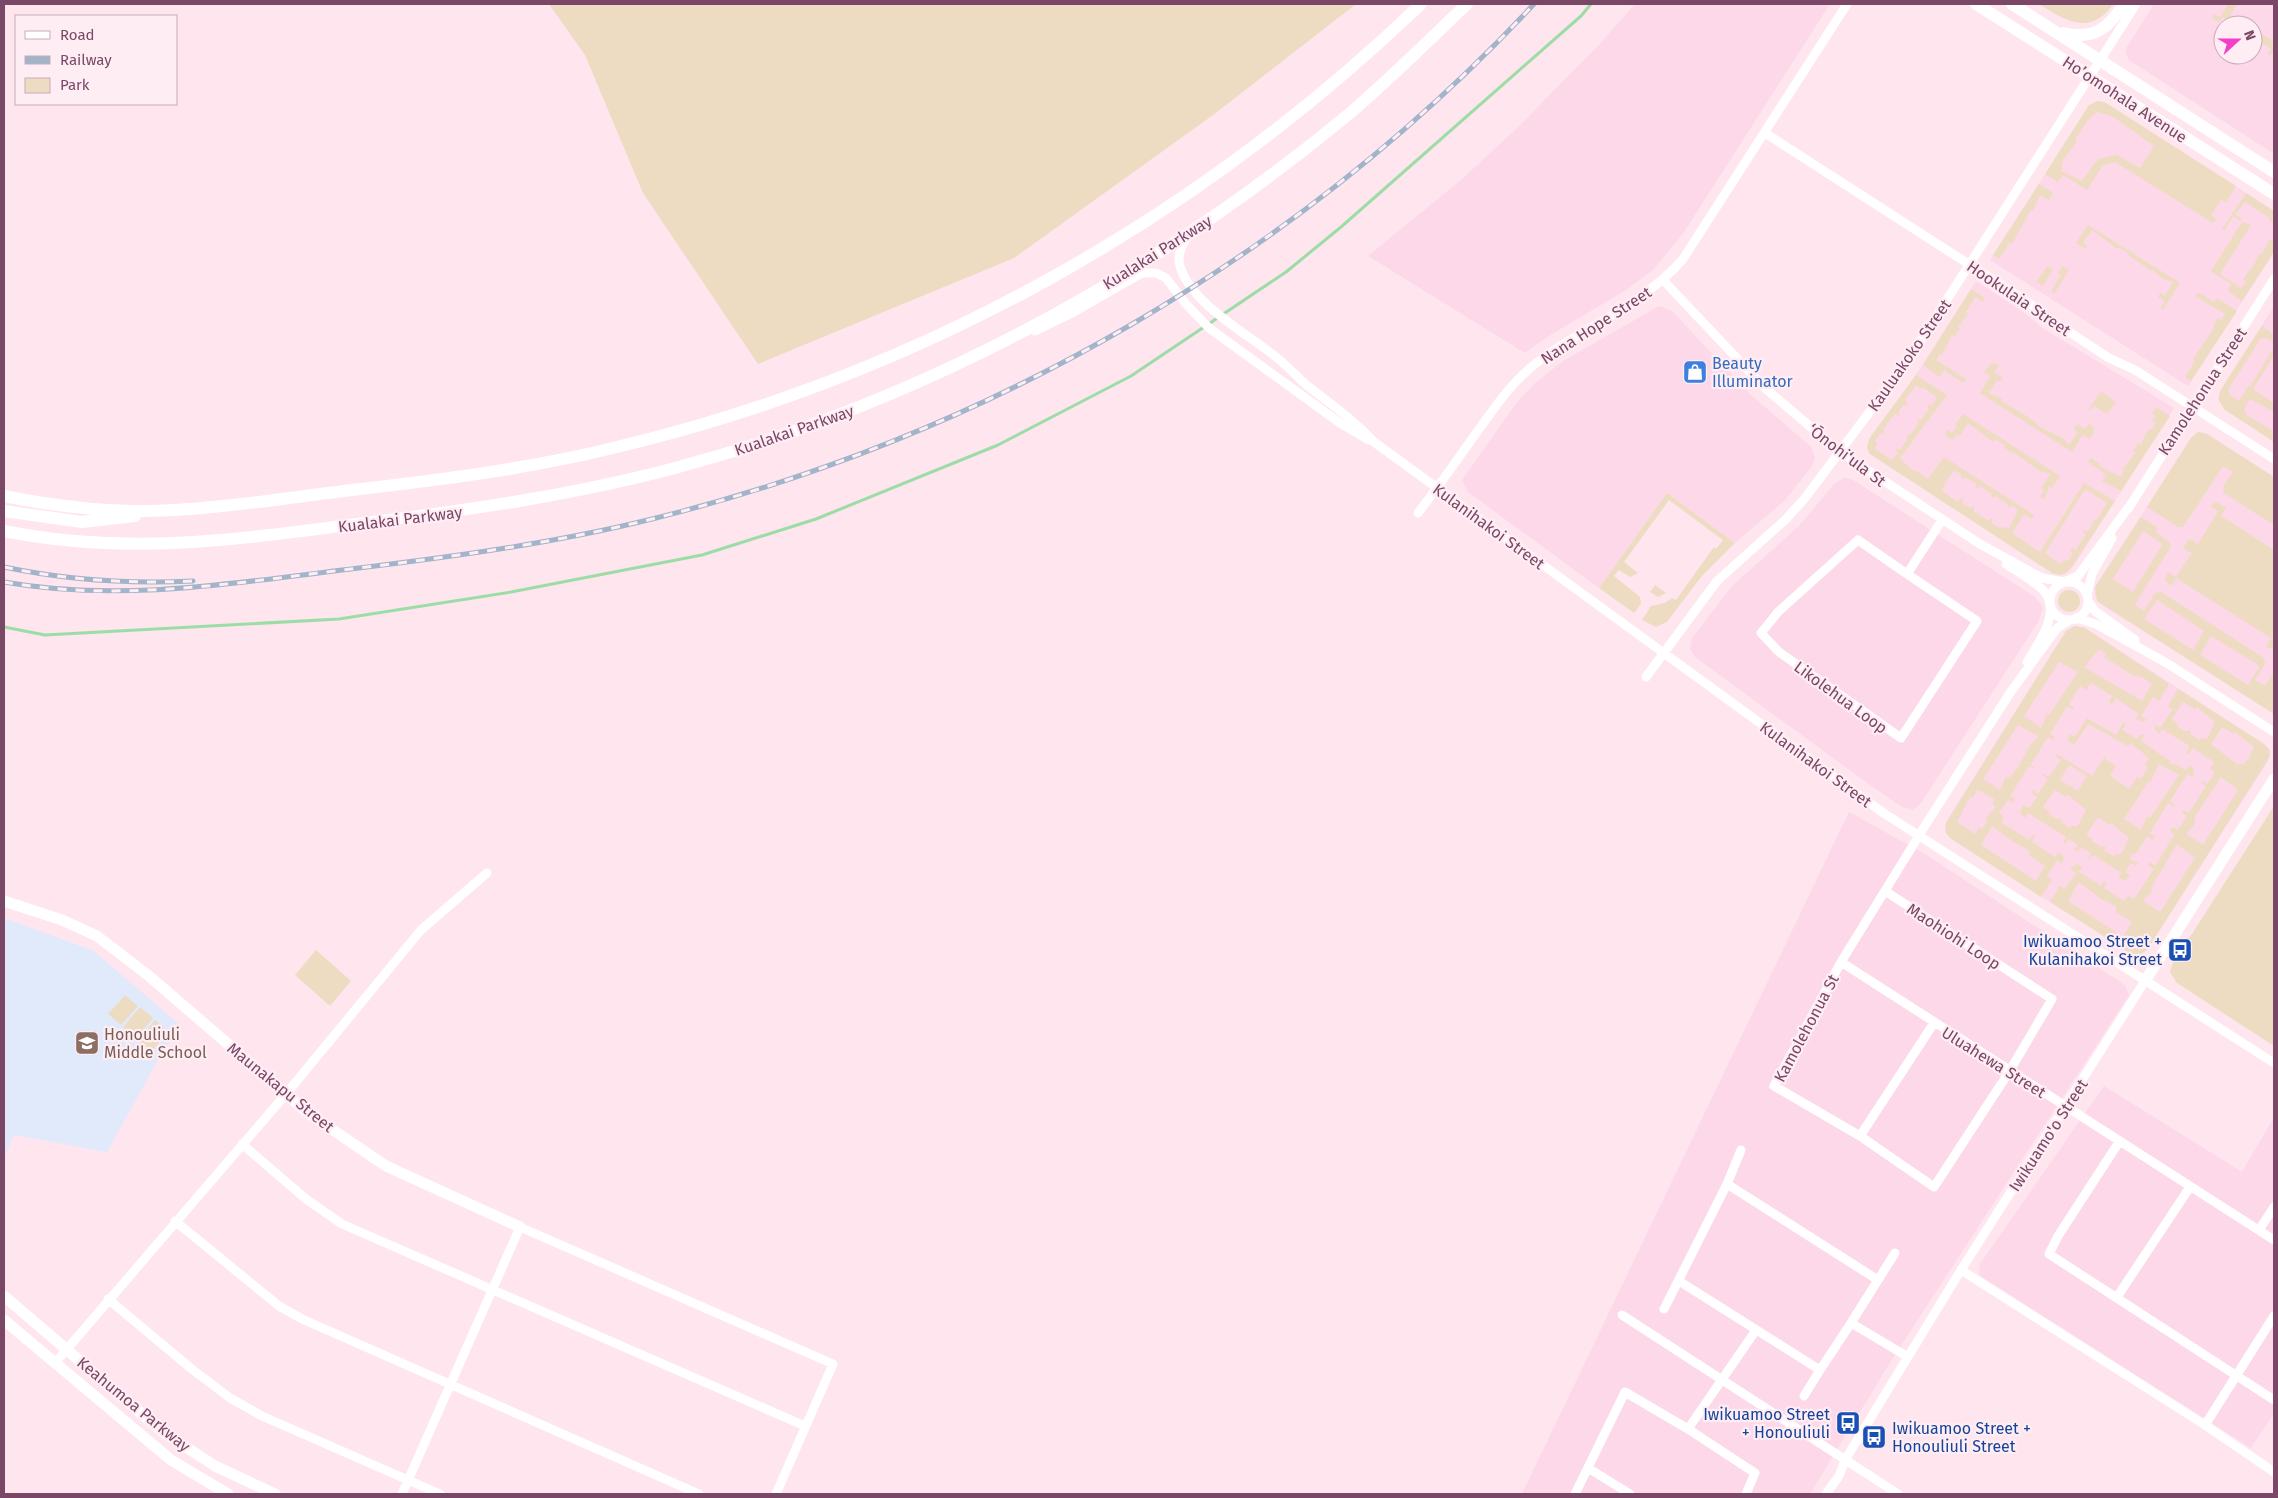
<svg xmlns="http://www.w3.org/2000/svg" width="2278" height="1498" font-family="'Fira Sans',sans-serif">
<rect width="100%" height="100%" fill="#fee5ee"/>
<path fill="#fcd8e8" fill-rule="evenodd" d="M1635 4H1830L1684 232 1653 270 1626 290 1547 337 1525 353 1368 256 1461 180 1516 129 1597 47Z
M2154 4H2274V154L2129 60 2126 52 2127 47ZM2223 25H2253V55H2223Z
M2096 101 2106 103 2274 211V252L2188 386 1990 260 2088 107Z
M1976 281 2023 312 2044 329 2174 408 2073 567 2063 575 2055 574 1870 454 1867 448 1871 436 1916 375Z
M1659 306 1672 311 1750 394 1811 447 1815 458 1812 466 1785 500 1735 543 1667 493 1599 588 1468 492 1462 480 1517 402 1534 384 1563 361Z
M2274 306V442L2224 409 2218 398 2220 391Z
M2200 432 2207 434 2274 477V714L2099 603 2095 595V587L2115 556 2191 438Z
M1844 478 1853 480 2035 597 2043 607 2038 622 1921 803 1913 810 1902 807 1870 785 1695 657 1690 649 1692 638 1732 586 1799 526 1835 483Z
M2074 626 2085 628 2264 744 2270 751 2268 761 2147 950 2137 955 2130 953 1950 838 1945 830 1947 820 2066 631Z
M1849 812 1925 854 2125 985 2129 995 1891 1361 1810 1494H1522Z
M2104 1086 2242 1172 2274 1117V1413L2251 1448 1979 1275 1980 1264Z"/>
<path fill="#e1eafb" d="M4 918 94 951 181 1026 158 1060 107 1152 14 1135 4 1157Z"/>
<path fill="#eddcc1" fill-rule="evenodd" d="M549 4H1356L1213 115 1014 258 758 364 643 193 585 55Z
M2039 4H2113C2091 37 2064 20 2039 4Z
M2226 4H2237L2230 15 2239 19 2245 25H2234L2222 17 2219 23 2212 18 2214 14 2220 17 2228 5Z
M2253 28 2274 42V51L2270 56 2268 54 2271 49 2253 37Z
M2099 101 2106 103 2236 186 2226 203 2221 200 2211 215 2216 219 2213 223 2115 162 2103 165 2087 190 2063 175 2058 182 2045 174 2089 105ZM2097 112 2112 116 2154 146 2140 168 2117 155 2098 159 2082 181 2061 171 2063 160 2077 142 2075 140 2088 120Z
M2039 184 2053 193 2049 200 2040 195 2033 211 2031 210 2012 244 2010 242 1999 259 1993 255Z
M2246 193 2274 211V224L2269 220 2270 218 2245 202 2235 214 2242 219 2241 221 2233 216 2224 231 2222 229Z
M2242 222 2251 225 2220 274 2241 288 2246 282 2243 279 2256 262 2255 261 2260 253 2262 254 2270 239 2272 240 2274 237V252L2242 301 2228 291 2231 284 2211 271Z
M2088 225 2180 283 2163 310 2160 308 2165 301 2158 297 2160 293 2165 296 2173 282 2163 279 2152 269 2151 271C2141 264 2137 261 2128 255L2129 253 2120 248H2116L2092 230 2083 243 2088 247 2086 249 2076 243Z
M2048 266 2053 270 2043 286 2036 282Z
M2062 266 2069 270 2054 294 2051 291 2061 275 2058 273Z
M1971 289 1985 298 1983 302 1975 297 1966 312 1968 314 1958 327 1960 328 1955 337 1952 335 1942 355 1940 354 1936 360 1966 379 1963 383 1944 370 1939 377 1923 365Z
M2199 293 2214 302 2217 298 2237 311 2191 381 2185 377 2195 361 2193 359 2214 328 2213 326 2218 318 2221 320 2225 314 2195 296Z
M2262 326 2274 335V343L2266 338H2261L2228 390 2230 395 2239 401 2248 386 2250 387 2274 347V355L2253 389 2274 403V412L2250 399 2244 409 2246 415 2272 430 2274 442 2224 409 2219 401 2220 391Z
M1992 363 1999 365 1994 372 2003 378 2000 382 1997 380 1989 393 2002 399 2001 401 2030 418 2040 427 2066 440 2065 442 2069 445 2078 432 2074 429 2077 424 2085 429 2089 423 2095 429 2090 439 2083 435 2072 452 1980 393 1990 376 1984 372Z
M1916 375 1947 395 1900 458 1913 471 1915 470 1928 479 1944 457 2034 515 2032 519 2024 514 2012 533 2040 552 2084 483 2115 501 2068 572 2060 575 2052 573 1870 454 1867 448 1869 439ZM1916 385 1921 389 1923 387 1937 398 1932 406 1929 404 1927 407 1929 409 1921 420 1919 419 1917 421 1919 423 1910 435 1908 434 1906 436 1908 438 1900 450 1897 448 1896 450 1898 453 1892 460 1875 449 1877 443 1875 441 1882 432 1885 434 1883 429 1895 414 1899 416 1900 414 1898 412 1904 404 1907 406 1908 403 1905 400ZM1954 470 1962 475 1960 477 1963 479 1965 477 1977 484 1976 487 1978 488 1980 486 1992 494 1991 497 1993 498 1995 496 2008 504 2007 506 2009 508 2011 505 2018 510 2009 528 2003 527 2001 529 1991 523 1993 519 1991 518 1989 521 1973 511 1975 507 1972 506 1970 508 1962 503 1963 500 1961 498 1958 502 1942 491 1945 486 1944 485ZM2085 489 2107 503 2096 521 2092 519 2094 522 2088 532 2084 530 2083 532 2086 534 2076 550 2072 548 2070 551 2073 553 2068 561 2065 560 2060 564 2045 553Z
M2101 391 2116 402 2107 414 2094 406 2091 410 2089 409Z
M2156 407 2170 416 2121 491 2102 481 2106 474 2088 462 2091 458 2100 464 2099 466 2121 477 2124 471 2122 470 2136 452 2133 451 2138 443 2141 444 2149 429 2151 430 2156 423 2152 421 2155 416 2152 413Z
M1963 414 2060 476 2052 488 2049 486 2044 500 2040 497 2044 490 2041 488 2050 474 2040 471 2013 452 2012 453 2004 447 2005 445 1997 440 1992 441 1968 423 1960 436 1957 434 1952 440 1946 436V429L1952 433 1957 427 1955 425Z
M2198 432 2207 434 2274 477V525L2224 493 2223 487 2233 472 2223 466 2183 527H2178L2147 507 2191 438Z
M1667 493 1735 543 1701 577 1667 622 1656 627 1642 620 1651 606 1665 603 1672 598 1676 600 1714 547 1716 549 1723 540 1669 500 1624 562 1638 573 1630 577 1619 570 1614 576 1640 597 1641 604 1634 613 1599 588Z
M2216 502 2226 508 2221 516 2274 550V634L2271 638 2274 640V649L2266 647 2271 638 2176 578 2171 586 2165 580 2168 572 2176 577 2192 553 2183 548 2189 539 2198 544 2218 511 2210 506Z
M2141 517 2158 528 2155 532 2169 542 2171 546 2135 605 2144 611 2155 593 2161 592 2264 658 2265 664 2255 680 2265 686 2274 672V714L2097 601 2095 587ZM2143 531 2163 544 2133 592 2113 579ZM2157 600 2204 631 2193 650 2144 619ZM2211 636 2260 666 2248 685 2200 655Z
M1655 585 1666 593 1658 597 1650 592Z
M2058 601a11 11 0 1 1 22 0a11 11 0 1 1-22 0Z
M2076 626 2085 628 2169 684 2159 701 2153 697 2141 716 2147 720 2142 722 2136 719 2139 714 2116 698 2112 704 2109 702 2112 696 2091 683 2086 690 2080 686 2069 704 2074 708 2073 710 2067 706 2050 734 2055 737 2053 740 2048 737 2031 764 2035 769 2029 766 2010 796 2015 799 2013 803 2008 800 1999 813 2004 817 2001 822 2029 840 2033 835 2035 836 2032 842 2055 857 2059 852 2064 857 2062 864 2057 860 2047 876 2052 880 2041 897 1950 838 1946 833 1945 825 2066 631ZM2099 649 2106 654 2104 657 2134 676 2142 677 2152 684 2142 701 2084 667ZM2059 662 2078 672 2049 715 2047 714 2041 728 2024 716ZM2018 725 2038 736 2034 742H2032L2018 767 2009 778 2006 777 2000 790 1983 779ZM1978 790 1994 799 1993 805 1996 807 1986 818 1988 820 1982 829 1979 827 1975 834 1957 822 1970 797 1972 798ZM1992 826 2015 843 2029 850 2030 856 2045 866 2036 881 1981 845Z
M2178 689 2264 744 2269 749 2270 756 2147 950 2141 954 2134 955 2050 902 2060 886 2065 889 2076 873 2070 869 2077 864 2082 867 2079 872 2101 886 2104 881 2107 883 2104 888 2124 901 2128 896 2134 899 2154 869 2148 865 2150 862 2155 866 2175 834 2170 831 2173 827 2178 830 2187 816 2182 812 2183 810 2189 813 2206 786 2201 782 2202 781 2207 784 2215 772 2210 769 2214 762 2193 748 2189 754 2186 752 2190 746 2162 729 2159 734 2155 730V725L2160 728 2173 709 2168 706ZM2183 702 2195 709 2197 707 2215 722 2207 739 2201 738 2199 740 2190 734 2191 732 2188 730 2186 732 2177 726 2178 724 2172 719ZM2222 727 2234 734 2235 732 2254 747 2249 758 2243 765 2240 763 2238 765 2211 744ZM2221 777 2238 790 2203 845 2186 834 2196 823 2194 821 2196 815ZM2177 844 2195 858 2160 912 2143 901 2153 890 2151 888ZM2079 882 2101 899 2116 906V912L2132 922 2123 937 2068 901Z
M2087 718 2116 735 2123 723 2126 724 2122 730 2137 739 2141 734 2144 736 2141 741 2170 761 2169 763 2177 765 2186 770 2190 765 2194 770 2193 777 2187 774 2170 801 2175 805 2174 807 2168 803 2150 833 2155 837 2153 840 2147 836 2136 854 2134 853 2129 859 2138 863 2136 866 2131 863 2125 872 2130 875 2126 880 2118 878 2122 873 2093 855 2089 860 2088 859 2091 853 2081 847 2078 852 2074 850 2078 845 2069 839 2065 844 2063 842 2066 837 2028 813 2025 818 2020 813 2023 805 2029 808 2037 797 2031 792 2033 790 2038 794 2048 779 2042 775 2043 774 2049 777 2061 760 2055 756 2057 754 2092 776 2105 756V759L2116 766 2110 776 2129 789 2137 777 2141 779 2148 768 2145 765 2149 758 2131 743 2128 746 2088 724 2074 745 2068 741 2069 734 2075 737ZM2159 764 2179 775 2150 818 2147 816 2141 830 2124 819 2148 782 2150 783ZM2069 765 2087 776 2078 791 2060 780ZM2055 790 2066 797 2068 795 2086 810 2078 826H2072L2070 828 2061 822 2062 820 2059 818 2058 820 2049 814 2050 812 2043 807ZM2098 817 2109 825 2111 823 2129 838 2121 854H2115L2113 856 2104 850 2106 847 2103 846 2101 847 2092 841 2093 839 2086 835Z
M2274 806V1046L2177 983 2170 972 2172 965Z
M316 950 351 981 330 1006 295 975Z
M125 995 138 1006 121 1025 108 1014Z
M140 1007 153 1018 136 1038 123 1027Z
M155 1020 168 1032 152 1051 139 1040Z"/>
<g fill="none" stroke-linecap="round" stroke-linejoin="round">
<path stroke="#9cdda7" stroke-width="3" d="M4 627 45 635 339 619 511 592 702 555 816 519 998 445 1131 376 1286 272 1341 227 1581 16 1591 4"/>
<path stroke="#fff" stroke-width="9" d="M1765 133 2026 301 2048 318 2109 358 2135 370 2274 459
M1189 235C1182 243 1177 255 1180 266 1190 303 1248 334 1276 357 1286 365 1295 374 1304 383 1329 403 1352 418 1374 442L1885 814 2274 1063
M1663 280 1766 389 1840 452 1980 544 2042 578 2064 582 2078 576 2131 504
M1035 331 1070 314 1142 273H1156L1166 278 1186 304 1209 328 1340 423 1369 440
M2128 509 2274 279
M1418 513C1437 488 1456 462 1474 436 1491 413 1507 388 1529 369 1578 328 1641 308 1683 259L1847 4
M2006 564C2018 572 2034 581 2044 591 2062 613 2038 643 2027 662
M1907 574 1977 621 1901 738 1779 652 1761 633 1778 612 1858 540 1907 574 1942 520
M2050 601a19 19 0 1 1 38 0a19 19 0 1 1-38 0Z
M2087 595 2092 574 2112 538
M2088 601 2095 611 2135 640
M2076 618 2096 624 2165 662 2274 732
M1646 677 1717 581 1785 520 1805 498 1907 362 2136 4
M1885 891 2052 999 2009 1072 1934 1187 1860 1136 1774 1086 1841 962 1928 821 2010 693 2057 628 2070 620
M1841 962 2274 1240
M1860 1136 1934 1023
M2119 1142 2058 1236 2049 1254 2274 1400
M242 1144 306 1199 342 1224 805 1426
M1741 1150 1727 1184 1878 1280
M175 1221 279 1306 302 1319 699 1494
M2259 1230 2274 1207
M1895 1253 1851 1323 1908 1357
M1961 1270 2205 1425 2274 1472
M1679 1281 1820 1370 1804 1396
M2117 1297 2190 1187
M108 1299 193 1370 230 1398 262 1416 440 1494
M1664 1309 1727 1184
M1622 1315 1898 1494
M55 1363 286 1094 421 930 487 873
M1820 1370 1851 1323
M2205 1425 2274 1316
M1688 1429 1756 1330
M1588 1468 1630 1494
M402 1494 520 1227 833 1364 776 1494
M1575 1494 1625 1392 1688 1429 1755 1473 1746 1494
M1826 1494 1839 1476 1845 1460 1961 1270 2145 981"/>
<path stroke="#fff" stroke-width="11" d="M4 901 62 920 97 936 149 976 308 1113 386 1166 520 1227
M2145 981 2274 779
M4 1296 163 1432 215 1466 275 1494
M4 1320 171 1460 228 1494"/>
<path stroke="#fff" stroke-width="12" d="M1976 4 2274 194
M2012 4 2274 172
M2063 33C2094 40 2108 29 2124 4
M4 496C59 507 117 514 174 510 233 507 293 497 352 490 439 480 527 469 613 448 918 376 1195 221 1421 4
M4 511 82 522 135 516
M4 531C129 556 240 539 365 523 469 510 573 495 675 468 922 402 1152 277 1349 114 1390 79 1428 41 1467 4"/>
<defs>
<path id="rail" d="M4 567C66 580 129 584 193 581
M4 582C122 603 241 582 359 568 457 556 555 543 652 519 987 436 1298 257 1534 4"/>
</defs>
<use href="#rail" stroke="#a1b4c9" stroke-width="5"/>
<use href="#rail" stroke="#ffedf4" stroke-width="3" stroke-dasharray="9" stroke-linecap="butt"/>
</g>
<defs>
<symbol id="shop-square" viewBox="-11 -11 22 22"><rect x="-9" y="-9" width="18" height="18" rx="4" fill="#3f7fe0" stroke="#ffedf4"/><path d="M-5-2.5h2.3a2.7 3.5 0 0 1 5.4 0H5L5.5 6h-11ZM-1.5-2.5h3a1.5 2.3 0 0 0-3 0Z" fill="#fff"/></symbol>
<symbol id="bus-square" viewBox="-11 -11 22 22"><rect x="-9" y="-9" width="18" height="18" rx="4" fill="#1a4fb4" stroke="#ffedf4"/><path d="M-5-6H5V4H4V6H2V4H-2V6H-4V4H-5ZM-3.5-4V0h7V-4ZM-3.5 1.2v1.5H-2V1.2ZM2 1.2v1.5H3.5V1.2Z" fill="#fff"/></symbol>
<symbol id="school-square" viewBox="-11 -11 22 22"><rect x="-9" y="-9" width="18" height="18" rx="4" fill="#8d6e63" stroke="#ffedf4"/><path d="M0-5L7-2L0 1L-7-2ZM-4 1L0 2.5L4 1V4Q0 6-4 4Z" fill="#fff"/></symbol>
</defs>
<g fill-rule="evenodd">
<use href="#shop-square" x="1681" y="358" width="28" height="28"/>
<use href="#bus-square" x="2166" y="936" width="28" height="28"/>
<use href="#school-square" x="73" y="1029" width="28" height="28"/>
<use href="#bus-square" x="1834" y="1409" width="28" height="28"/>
<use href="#bus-square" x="1860" y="1423" width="28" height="28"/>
</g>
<g text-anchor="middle" stroke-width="4.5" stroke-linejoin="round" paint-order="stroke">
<g font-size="16" fill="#7a4767" stroke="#ffedf4">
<text transform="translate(2125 99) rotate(33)" y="6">Ho’omohala Avenue</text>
<text transform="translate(1157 252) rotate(-32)" y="6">Kualakai Parkway</text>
<text transform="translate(2019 298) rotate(34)" y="6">Hookulaia Street</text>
<text transform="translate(1596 325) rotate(-33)" y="6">Nana Hope Street</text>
<text transform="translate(1909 355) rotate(-55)" y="6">Kauluakoko Street</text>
<text transform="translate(2202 391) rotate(-57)" y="6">Kamolehonua Street</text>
<text transform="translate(794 430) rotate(-19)" y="6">Kualakai Parkway</text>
<text transform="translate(1847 455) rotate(37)" y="6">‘Ōnohi‘ula St</text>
<text transform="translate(400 519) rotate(-7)" y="6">Kualakai Parkway</text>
<text transform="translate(1489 526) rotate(36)" y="6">Kulanihakoi Street</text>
<text transform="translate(1841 697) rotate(36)" y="6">Likolehua Loop</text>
<text transform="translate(1816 764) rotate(36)" y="6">Kulanihakoi Street</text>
<text transform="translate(1954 936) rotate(33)" y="6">Maohiohi Loop</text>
<text transform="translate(1806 1028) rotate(-62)" y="6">Kamolehonua St</text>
<text transform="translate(1994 1062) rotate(32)" y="6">Uluahewa Street</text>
<text transform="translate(281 1087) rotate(39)" y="6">Maunakapu Street</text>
<text transform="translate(2048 1135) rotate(-57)" y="6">Iwikuamo'o Street</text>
<text transform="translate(134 1404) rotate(39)" y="6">Keahumoa Parkway</text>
</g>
<g font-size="16" fill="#366cbe" stroke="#ffedf4" text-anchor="start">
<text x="1712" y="369">Beauty<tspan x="1712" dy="18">Illuminator</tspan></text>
</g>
<g font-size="16" fill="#164399" stroke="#ffedf4" text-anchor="end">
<text x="2162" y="947">Iwikuamoo Street +<tspan x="2162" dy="18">Kulanihakoi Street</tspan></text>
<text x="1830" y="1420">Iwikuamoo Street<tspan x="1830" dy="18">+ Honouliuli</tspan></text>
<text x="1892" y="1434" text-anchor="start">Iwikuamoo Street +<tspan x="1892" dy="18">Honouliuli Street</tspan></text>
</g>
<g font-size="16" fill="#785e54" stroke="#ffedf4" text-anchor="start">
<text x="104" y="1040">Honouliuli<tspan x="104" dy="18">Middle School</tspan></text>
</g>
</g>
<rect width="2278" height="1498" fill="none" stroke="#7a4767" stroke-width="10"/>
<rect x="15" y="15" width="162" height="90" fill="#ffedf4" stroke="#caabbc"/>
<rect x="25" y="31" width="25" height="8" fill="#ffffff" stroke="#caabbc"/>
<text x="60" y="40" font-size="15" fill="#7a4767">Road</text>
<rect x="25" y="56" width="25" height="8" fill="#a1b4c9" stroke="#caabbc"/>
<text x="60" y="65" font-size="15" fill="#7a4767">Railway</text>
<rect x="25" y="78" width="25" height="15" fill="#eddcc1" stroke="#caabbc"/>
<text x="60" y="90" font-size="15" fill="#7a4767">Park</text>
<g transform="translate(2238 40) rotate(69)"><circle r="24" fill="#ffedf4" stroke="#caabbc"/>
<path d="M0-4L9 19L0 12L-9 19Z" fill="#f33fca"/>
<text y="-8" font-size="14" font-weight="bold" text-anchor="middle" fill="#7a4767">N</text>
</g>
</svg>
